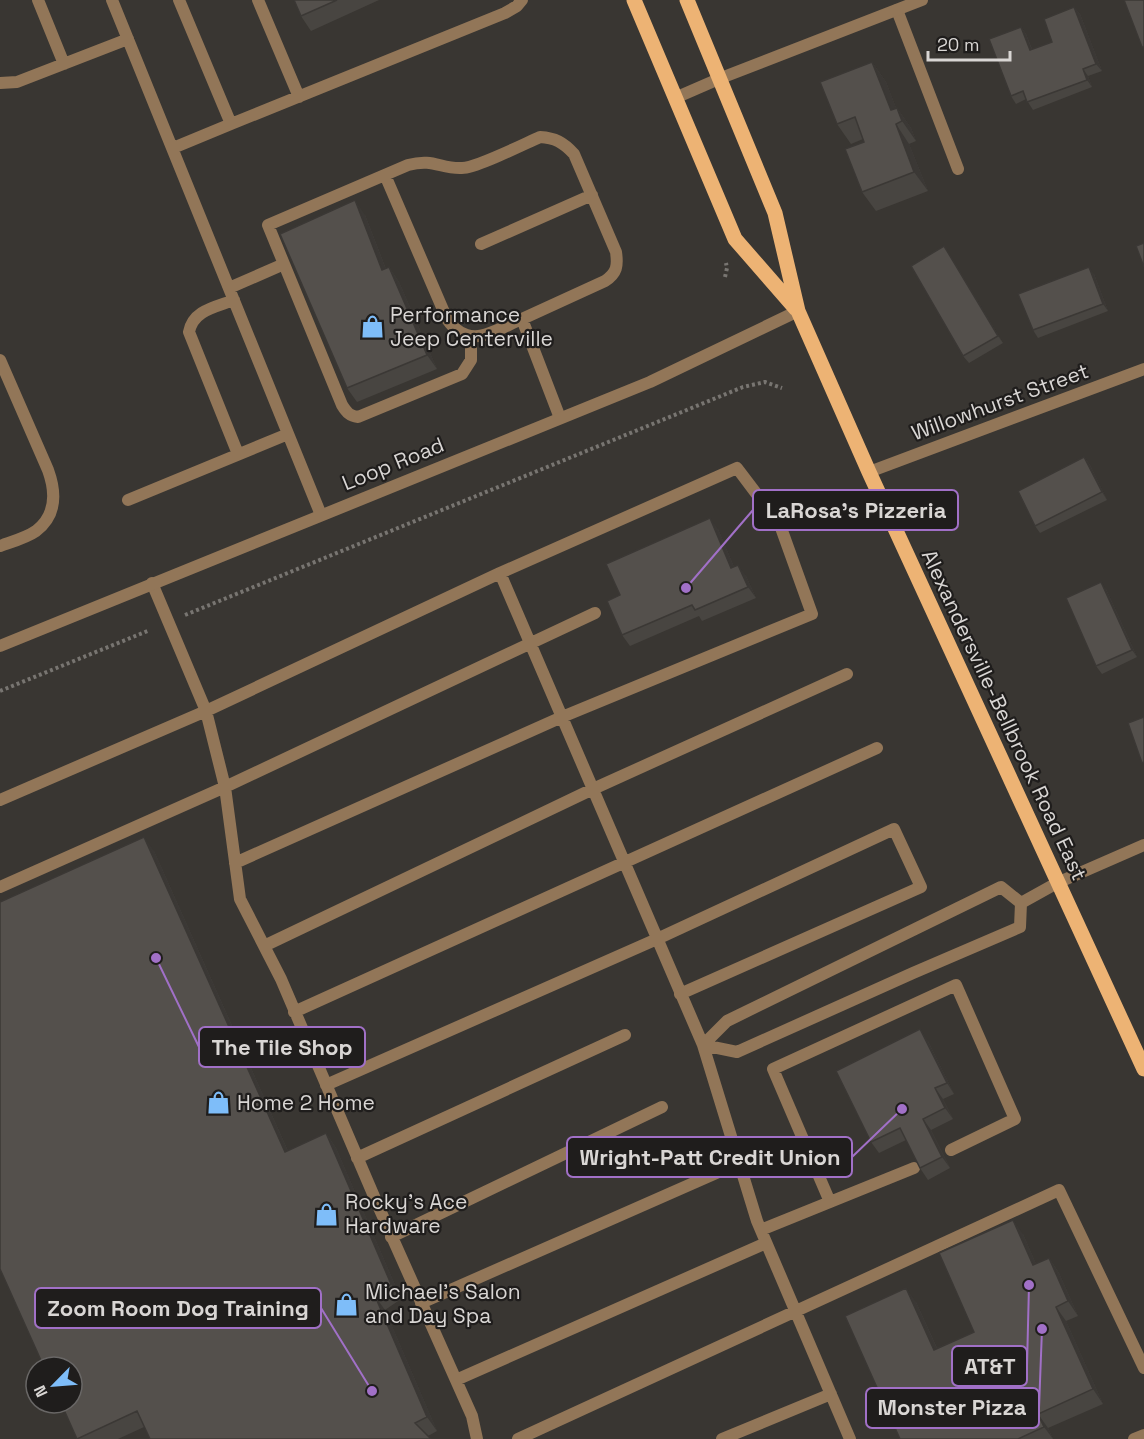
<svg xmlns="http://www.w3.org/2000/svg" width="1144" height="1439" font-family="'Space Grotesk',sans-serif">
<rect width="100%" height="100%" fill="#393632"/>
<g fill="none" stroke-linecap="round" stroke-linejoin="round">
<path stroke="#787571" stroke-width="4" stroke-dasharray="3 3" stroke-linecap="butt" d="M725 277 727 268 726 263
M185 615 743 387 765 382 782 388
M0 691 150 630"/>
<path stroke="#927658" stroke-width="12" d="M38 0 64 64
M112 0 321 515
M179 0 231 124 505 13 517 6 522 0
M258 0 299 97
M897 10 958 169
M0 83 17 82 128 39
M173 148 231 124
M385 175 447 319C469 351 493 331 522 319
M481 244 592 195
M284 264 342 405C347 413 350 416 358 417L462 374 471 360V338
M229 288 284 264 268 225 408 165C434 158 440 169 462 168 476 168 524 144 540 137 555 138 563 142 574 154L616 252C618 266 617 273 605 281L522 319 560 418
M234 300C216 307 193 310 189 332L238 454
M0 360 48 470C56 492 57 515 36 531 26 538 11 542 0 546
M128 500 288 434
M152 583 206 711 225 787 240 899 281 979 376 1201 472 1416 477 1439
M0 800 206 711 500 573 703 1045 757 1221 850 1439
M235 863 562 717 812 614 780 525 737 468 500 573
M0 887 225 787 595 613
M1021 903 1057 883
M264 946 593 789 847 674
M294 1012 877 748
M703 1045 737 1052 913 973 1020 927 1021 903
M703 1045 727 1021 1001 887 1021 903
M326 1085 657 939 894 829 921 887 680 994
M357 1158 625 1035
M830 1202 773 1069 956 985 1015 1119 951 1150
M761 1230 914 1168
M391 1237 662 1107
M421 1303 739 1163
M456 1380 766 1243
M518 1439 1059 1190 1144 1368
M722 1439 831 1394
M1134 1439 1144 1435"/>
<path stroke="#927658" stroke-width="12" d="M675 98 721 78 922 0
M869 472 1144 369
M1057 883 1144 845"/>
<path stroke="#927658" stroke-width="12" d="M0 646 650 382 798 311"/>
<path stroke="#edb374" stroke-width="15" d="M634 0 735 239 796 309
M687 0 775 213 798 311 869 472 1144 1069"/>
</g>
<path fill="#484541" d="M294 0H379L311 31 301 16Z
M1074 7 1080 14 1102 71 1088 76 1092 87 1033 110 1026 99 1016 104 1011 96 1021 27 1026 34 1032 49 1052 42Z
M872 62 886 82 896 108H897L911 128 916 141 909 144 928 191 876 211 862 192 864 142 863 139 851 144 837 124Z
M365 215 386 269 389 267 399 282 437 369 357 402 347 388Z
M949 254 1003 343 969 363 963 356Z
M1094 274 1108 311 1038 338 1033 330Z
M1084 457 1090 465 1107 500 1040 533 1035 526Z
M718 529 734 567 746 576 756 598 702 621 699 616 630 646 622 635 620 595Z
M1106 589 1137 657 1102 674 1096 666Z
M154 851 288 1151 326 1133 336 1148 401 1299 385 1310 437 1431 428 1436 144 1427 118 1439H77Z
M928 1041 954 1094 943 1099 953 1119 931 1130 950 1168 928 1180 920 1168 906 1140 879 1153 871 1142Z
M1023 1234 1036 1264 1049 1258 1059 1273 1078 1316 1066 1321 1103 1404 1048 1428 1053 1439H900L916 1302 937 1348 974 1332Z"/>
<path fill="#3b3835" d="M1074 7 1080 14 1102 71 1096 64Z
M1021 27 1026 34 1035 58 1030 50Z
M872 62 886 82 901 121 891 110Z
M1083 69 1088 76 1092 87 1087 80Z
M897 108 911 128 916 141 902 121Z
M896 124 909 144 928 191 914 172Z
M355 200 365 215 392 285 382 270Z
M944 246 949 254 1003 343 998 336Z
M389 267 399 282 437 369 427 355Z
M1089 267 1094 274 1108 311 1103 304Z
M1084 457 1090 465 1107 500 1102 492Z
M710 518 718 529 739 579 731 568Z
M738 565 746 576 756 598 748 587Z
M1101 582 1106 589 1137 657 1132 650Z
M144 837 154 851 295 1167 285 1152Z
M920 1029 928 1041 954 1094 947 1083Z
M935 1088 943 1099 953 1119 945 1108Z
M923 1119 931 1130 950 1168 942 1157Z
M326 1133 336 1148 401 1299 391 1284Z
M1013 1220 1023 1234 1043 1280 1033 1265Z
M1049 1258 1059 1273 1078 1316 1068 1301Z
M906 1288 916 1302 944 1364 934 1350Z
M375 1296 385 1310 437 1431 427 1417Z
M1056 1307 1066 1321 1103 1404 1093 1389Z
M1038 1414 1048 1428 1053 1439 1044 1427Z"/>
<path fill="#54504c" stroke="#3b3835" stroke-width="1.5" d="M294 0H337L301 16Z
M1124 0H1144V47H1142Z
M1074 7 1096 64 1083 69 1087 80 1027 102 1023 91 1011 96 989 39 1021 27 1030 50 1052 42 1044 19Z
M872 62 891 110 897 108 902 121 896 124 914 172 862 192 845 149 864 142 855 117 837 124 820 82Z
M355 200 382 270 389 267 427 355 347 388 280 234Z
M1144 243V267L1136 246Z
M944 246 998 336 963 356 911 266Z
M1089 267 1103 304 1033 330 1018 294Z
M1084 457 1102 492 1035 526 1018 491Z
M710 518 731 568 738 565 748 587 695 610 692 605 622 635 607 601 620 595 606 564Z
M1101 582 1132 650 1096 666 1066 598Z
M1144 717V762L1142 763 1128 723Z
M144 837 285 1152 326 1133 391 1284 375 1296 427 1417 415 1423 431 1439H150L137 1411 77 1439 61 1403H72V1367H44L0 1269V902Z
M920 1029 947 1083 935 1088 945 1108 923 1119 942 1157 920 1168 900 1128 871 1142 836 1071Z
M1013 1220 1033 1265 1049 1258 1068 1301 1056 1307 1093 1389 1038 1414 1044 1427 1018 1439H900L845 1316 906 1288 934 1350 974 1332 939 1253Z"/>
<defs>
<symbol id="shop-bare" viewBox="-9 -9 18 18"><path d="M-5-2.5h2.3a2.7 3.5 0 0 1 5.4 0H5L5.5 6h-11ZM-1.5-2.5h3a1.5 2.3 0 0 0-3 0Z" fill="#7ebdf9" stroke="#1f1d1c" stroke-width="2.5" paint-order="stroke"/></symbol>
</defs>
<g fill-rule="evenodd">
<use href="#shop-bare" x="356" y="310" width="33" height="33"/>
<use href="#shop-bare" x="202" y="1086" width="33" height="33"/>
<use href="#shop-bare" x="310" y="1198" width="33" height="33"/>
<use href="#shop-bare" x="330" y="1288" width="33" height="33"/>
</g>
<g text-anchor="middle" stroke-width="4.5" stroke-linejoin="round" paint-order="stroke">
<g font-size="21" fill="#d9d6d4" stroke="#1f1d1c" text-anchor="start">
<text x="390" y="322">Performance<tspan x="390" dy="24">Jeep Centerville</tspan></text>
<text x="237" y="1110">Home 2 Home</text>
<text x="345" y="1209">Rocky's Ace<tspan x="345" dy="24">Hardware</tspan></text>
<text x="365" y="1299">Michael's Salon<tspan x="365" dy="24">and Day Spa</tspan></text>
</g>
<g font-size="21" fill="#d9d6d4" stroke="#1f1d1c">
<text transform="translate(1000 402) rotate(-20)" y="7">Willowhurst Street</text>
<text transform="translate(393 464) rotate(-22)" y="7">Loop Road</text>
<text transform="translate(1004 715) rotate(65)" y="7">Alexandersville-Bellbrook Road East</text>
</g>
</g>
<path fill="none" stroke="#a170c7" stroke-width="2" d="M686 588L753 510M156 958L199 1047M902 1109L852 1157M372 1391L321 1308M1029 1285L1027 1366M1042 1329L1039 1408"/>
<g fill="#a170c7" stroke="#1f1d1c" stroke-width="2">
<circle cx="686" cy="588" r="6"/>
<circle cx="156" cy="958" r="6"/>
<circle cx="902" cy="1109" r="6"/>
<circle cx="372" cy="1391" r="6"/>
<circle cx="1029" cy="1285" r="6"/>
<circle cx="1042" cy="1329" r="6"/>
</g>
<g fill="#1f1d1c" stroke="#a170c7" stroke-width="2">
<rect x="753" y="490" width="205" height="40" rx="6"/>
<rect x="199" y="1027" width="166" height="40" rx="6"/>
<rect x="567" y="1137" width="285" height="40" rx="6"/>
<rect x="35" y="1288" width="286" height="40" rx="6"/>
<rect x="952" y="1346" width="75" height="40" rx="6"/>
<rect x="866" y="1388" width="173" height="40" rx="6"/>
</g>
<g font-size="22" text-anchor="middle" font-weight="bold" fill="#d9d6d4">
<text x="856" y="518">LaRosa's Pizzeria</text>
<text x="282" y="1055">The Tile Shop</text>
<text x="710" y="1165">Wright-Patt Credit Union</text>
<text x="178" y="1316">Zoom Room Dog Training</text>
<text x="990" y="1374">AT&amp;T</text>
<text x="952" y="1415">Monster Pizza</text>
</g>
<g transform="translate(54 1385) rotate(245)"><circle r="28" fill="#1f1d1c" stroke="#696766" stroke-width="1.5"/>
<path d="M0-4.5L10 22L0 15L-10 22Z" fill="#7ebdf9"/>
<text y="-9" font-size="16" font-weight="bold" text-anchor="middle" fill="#d9d6d4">N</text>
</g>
<path d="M928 51v9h82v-9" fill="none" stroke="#d9d6d4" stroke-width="3"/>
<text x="937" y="51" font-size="18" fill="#d9d6d4" stroke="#1f1d1c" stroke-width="4.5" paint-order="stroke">20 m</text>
</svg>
